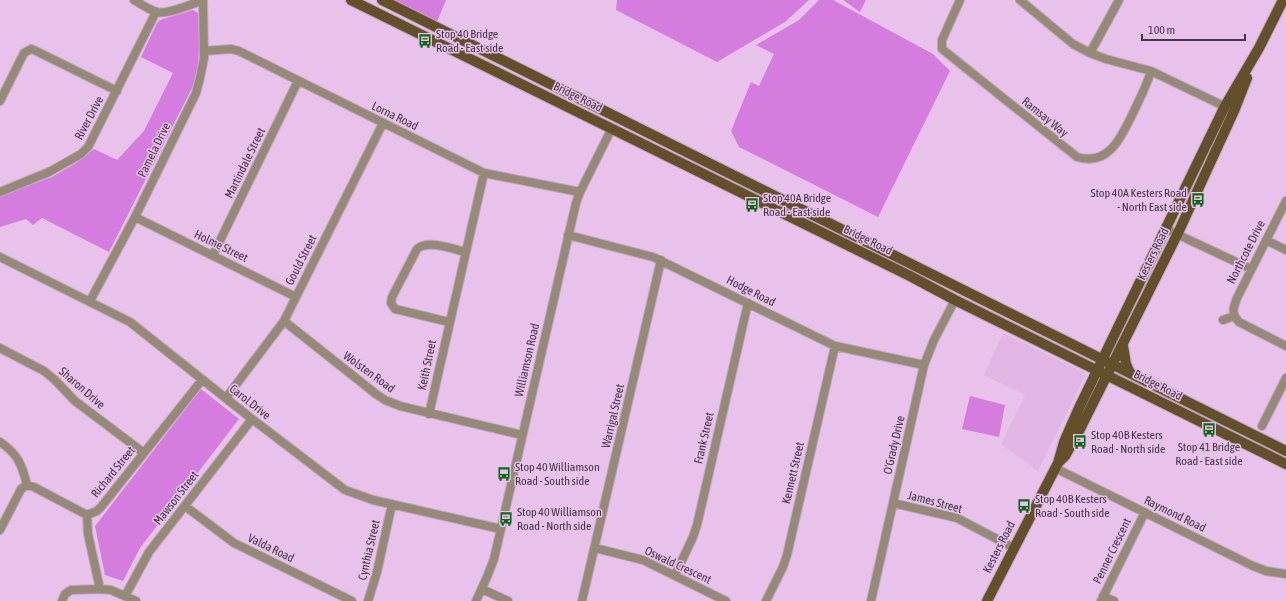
<svg xmlns="http://www.w3.org/2000/svg" width="1286" height="601" font-family="'Asap Condensed',sans-serif">
<rect width="100%" height="100%" fill="#e8c2eb"/>
<path fill="#e1b6e5" d="M1003 333 1085 373V376L1038 471 1001 444 1025 395 984 375Z"/>
<path fill="#d57dde" d="M382 0H446L435 26Z
M617 0H809L785 22 717 62 616 10Z
M819 0H833L933 54 950 71 878 217 739 147 731 131 751 82 759 86 774 54 756 45 799 20Z
M843 0H866L860 12Z
M193 10 198 13C199 39 201 62 193 86L109 252 42 218 33 225 26 219 0 227V196L52 177 76 163 94 149 117 160 144 131 173 73 141 57 157 23 160 20Z
M201 389 239 419 140 548 123 581 105 575 95 526Z
M970 396 1005 405 999 437 962 429Z"/>
<g fill="none" stroke-linecap="round" stroke-linejoin="round">
<defs>
<path id="minor" d="M134 0C141 4 149 10 157 12 167 15 192 4 203 0
M960 0 942 40V49L1077 157C1110 167 1122 135 1134 111 1140 98 1147 85 1151 71
M1020 0 1073 44 1090 53 1106 59 1151 71 1230 109
M204 51 231 49 239 51 484 173 580 192
M1090 53 1119 0
M0 101 24 53 31 49 34 50 117 91
M0 192 49 172 81 154 88 147 156 12
M1286 201 1237 298C1233 309 1231 313 1239 322L1286 346
M135 217 296 297
M1166 229 1251 269
M568 235 653 257 835 346 924 365
M1266 240 1286 250
M213 255 298 81
M0 257 130 322 252 419 345 490 373 500 501 529
M90 301 135 217 196 93 200 78 204 58 203 0
M1223 320 1234 316
M284 321 376 394 385 400 400 406 522 435
M449 322 395 309 391 303 392 297 417 249C427 239 453 249 465 252
M0 348 44 371 55 380 75 401 144 453
M226 398 284 321 383 123
M429 414 484 173
M1262 426 1286 378
M0 442C18 454 22 465 27 485L34 487 87 515
M1055 468 1253 566 1266 571 1286 574
M893 503 957 518 1014 548
M185 506 234 543 352 601
M0 530 19 493 21 489 27 485
M595 548 643 560 726 601
M675 575 693 537 697 525 748 303
M100 589 88 534 87 515 97 511 101 507 202 380
M482 589 508 601
M125 596 149 552 252 419
M1103 596 1114 601
M62 601 65 594 71 590 100 589 111 590 136 601
M368 601 377 572 392 504
M476 601 487 577 494 559 576 203 580 192 612 128
M582 601 661 260
M766 601 783 567 787 555 835 346
M871 601 924 365 934 340 955 300
M1101 601 1145 512"/>
<path id="major" d="M351 0 910 276 955 300 1286 464
M382 0 1286 451
M1123 346 1126 364 1130 373
M1059 462 1065 456 1079 431 1178 233 1234 111 1247 78
M987 601 1058 463 1064 442 1079 408 1225 106 1259 48 1283 0"/>
</defs>
<use href="#minor" stroke="#c4a3c7" stroke-width="10"/>
<use href="#major" stroke="#c4a3c7" stroke-width="12"/>
<use href="#minor" stroke="#958a76" stroke-width="8"/>
<use href="#major" stroke="#63502b" stroke-width="10"/>
</g>
<defs>
<symbol id="bus-bare" viewBox="-9 -9 18 18"><path d="M-5-6H5V4H4V6H2V4H-2V6H-4V4H-5ZM-3.5-4V0h7V-4ZM-3.5 1.2v1.5H-2V1.2ZM2 1.2v1.5H3.5V1.2Z" fill="#0b6913" stroke="#e8c2eb" stroke-width="2.5" paint-order="stroke"/></symbol>
</defs>
<g fill-rule="evenodd">
<use href="#bus-bare" x="415" y="31" width="20" height="20"/>
<use href="#bus-bare" x="1188" y="190" width="20" height="20"/>
<use href="#bus-bare" x="742" y="195" width="20" height="20"/>
<use href="#bus-bare" x="1199" y="420" width="20" height="20"/>
<use href="#bus-bare" x="1070" y="432" width="20" height="20"/>
<use href="#bus-bare" x="494" y="464" width="20" height="20"/>
<use href="#bus-bare" x="1014" y="496" width="20" height="20"/>
<use href="#bus-bare" x="496" y="509" width="20" height="20"/>
</g>
<g text-anchor="middle" stroke-width="3" stroke-linejoin="round" paint-order="stroke">
<g font-size="12" fill="#453546" stroke="#e8c2eb" text-anchor="start">
<text x="436" y="38">Stop 40 Bridge<tspan x="436" dy="14">Road - East side</tspan></text>
<text x="1187" y="197" text-anchor="end">Stop 40A Kesters Road<tspan x="1187" dy="14">- North East side</tspan></text>
<text x="763" y="202">Stop 40A Bridge<tspan x="763" dy="14">Road - East side</tspan></text>
<text x="1091" y="439">Stop 40B Kesters<tspan x="1091" dy="14">Road - North side</tspan></text>
<text x="1209" y="451" text-anchor="middle">Stop 41 Bridge<tspan x="1209" dy="14">Road - East side</tspan></text>
<text x="515" y="471">Stop 40 Williamson<tspan x="515" dy="14">Road - South side</tspan></text>
<text x="1035" y="503">Stop 40B Kesters<tspan x="1035" dy="14">Road - South side</tspan></text>
<text x="517" y="516">Stop 40 Williamson<tspan x="517" dy="14">Road - North side</tspan></text>
</g>
<g font-size="12" fill="#453546" stroke="#e8c2eb">
<text transform="translate(578 97) rotate(26)" y="4">Bridge Road</text>
<text transform="translate(395 116) rotate(26)" y="4">Lorna Road</text>
<text transform="translate(1045 117) rotate(39)" y="4">Ramsay Way</text>
<text transform="translate(89 118) rotate(-62)" y="4">River Drive</text>
<text transform="translate(154 150) rotate(-64)" y="4">Pamela Drive</text>
<text transform="translate(245 163) rotate(-64)" y="4">Martindale Street</text>
<text transform="translate(868 240) rotate(26)" y="4">Bridge Road</text>
<text transform="translate(221 246) rotate(26)" y="4">Holme Street</text>
<text transform="translate(1246 252) rotate(-63)" y="4">Northcote Drive</text>
<text transform="translate(1153 254) rotate(-64)" y="4">Kesters Road</text>
<text transform="translate(301 260) rotate(-63)" y="4">Gould Street</text>
<text transform="translate(751 291) rotate(27)" y="4">Hodge Road</text>
<text transform="translate(527 360) rotate(-77)" y="4">Williamson Road</text>
<text transform="translate(427 365) rotate(-78)" y="4">Keith Street</text>
<text transform="translate(369 372) rotate(36)" y="4">Wolsten Road</text>
<text transform="translate(1158 385) rotate(27)" y="4">Bridge Road</text>
<text transform="translate(82 388) rotate(41)" y="4">Sharon Drive</text>
<text transform="translate(250 402) rotate(38)" y="4">Carol Drive</text>
<text transform="translate(613 416) rotate(-77)" y="4">Warrigal Street</text>
<text transform="translate(704 438) rotate(-77)" y="4">Frank Street</text>
<text transform="translate(894 445) rotate(-77)" y="4">O'Grady Drive</text>
<text transform="translate(113 472) rotate(-51)" y="4">Richard Street</text>
<text transform="translate(793 473) rotate(-77)" y="4">Kennett Street</text>
<text transform="translate(176 498) rotate(-52)" y="4">Mawson Street</text>
<text transform="translate(935 502) rotate(15)" y="4">James Street</text>
<text transform="translate(1175 514) rotate(26)" y="4">Raymond Road</text>
<text transform="translate(999 547) rotate(-63)" y="4">Kesters Road</text>
<text transform="translate(271 548) rotate(26)" y="4">Valda Road</text>
<text transform="translate(369 550) rotate(-77)" y="4">Cynthia Street</text>
<text transform="translate(1112 551) rotate(-64)" y="4">Penner Crescent</text>
<text transform="translate(678 565) rotate(25)" y="4">Oswald Crescent</text>
</g>
</g>
<path d="M1142 34v6h103v-6" fill="none" stroke="#453546" stroke-width="2"/>
<text x="1148" y="34" font-size="12" fill="#453546" stroke="#e8c2eb" stroke-width="3" paint-order="stroke">100 m</text>
</svg>
